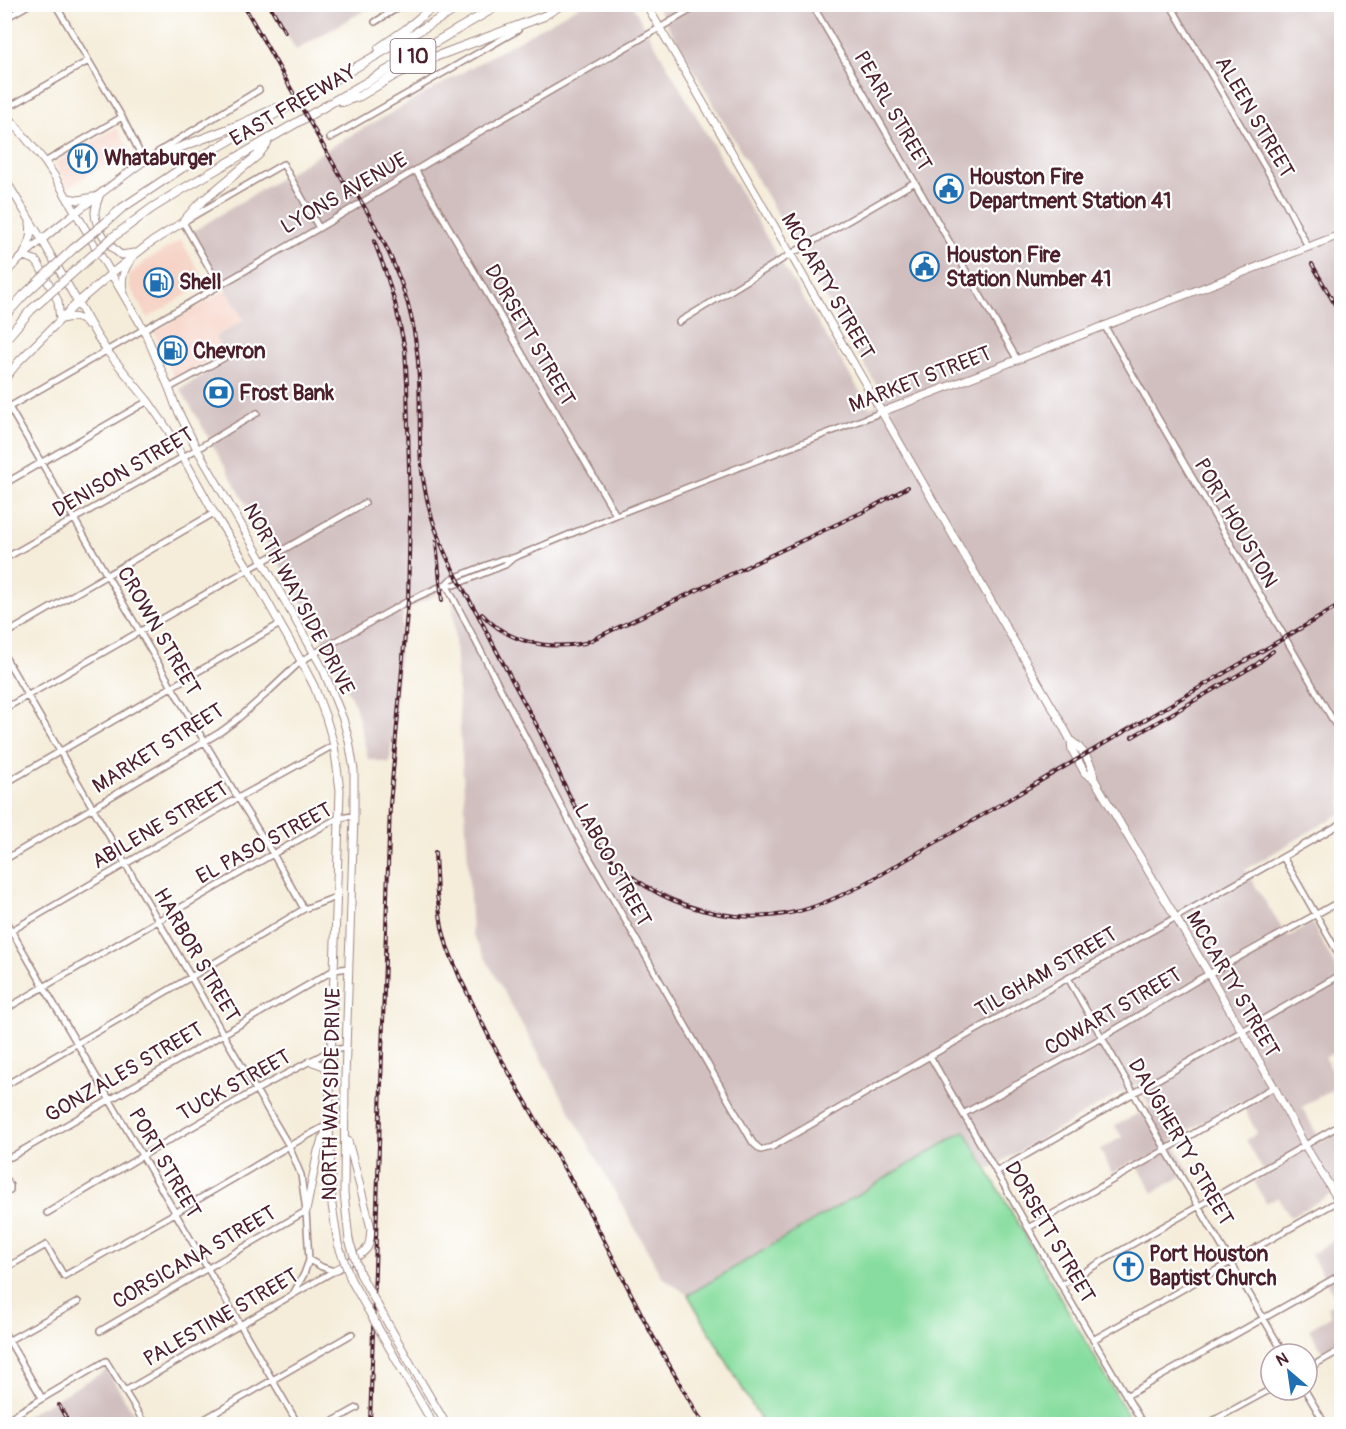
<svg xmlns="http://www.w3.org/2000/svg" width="1346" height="1429" font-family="Pangolin,sans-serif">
<rect width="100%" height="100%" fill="#fff"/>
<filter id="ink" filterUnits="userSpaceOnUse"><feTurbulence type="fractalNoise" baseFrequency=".0167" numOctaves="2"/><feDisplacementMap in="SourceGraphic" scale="12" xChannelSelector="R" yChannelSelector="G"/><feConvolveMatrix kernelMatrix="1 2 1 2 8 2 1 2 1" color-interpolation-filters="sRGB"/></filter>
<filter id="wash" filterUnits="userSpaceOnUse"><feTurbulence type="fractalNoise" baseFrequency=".008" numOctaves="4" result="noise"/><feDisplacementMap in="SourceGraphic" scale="24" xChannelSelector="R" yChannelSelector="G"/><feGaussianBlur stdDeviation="1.35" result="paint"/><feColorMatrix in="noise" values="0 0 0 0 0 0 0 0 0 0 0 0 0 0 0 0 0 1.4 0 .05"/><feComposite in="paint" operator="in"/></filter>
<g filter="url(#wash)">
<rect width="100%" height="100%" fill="#f5edda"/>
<path fill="#f6d2c5" d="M115 129 118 130 130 150 68 187 55 163Z
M181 240 206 283 148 318 129 286V275L147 260Z
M226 290 244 320 215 337 224 351 175 380 154 332Z"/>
<path fill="#d1bfbf" d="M269 5H374L296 50Z
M581 5H632L778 257 870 408 885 400 656 5H1341V813L1245 870 1288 937 1312 923 1341 977V1048L1325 1058 1340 1085 1302 1107 1321 1142 1341 1130V1189L1290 1217 1278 1197 1266 1203 1254 1181 1265 1174 1246 1140 1257 1133 1240 1101 1172 1140 1189 1172 1153 1193 1135 1160 1112 1173 1100 1150 1122 1137 1115 1126 1150 1107 1136 1084 987 1170 965 1131 688 1295 662 1277 472 934 452 587 403 611 390 763 368 759 356 708 321 637 194 412 180 389 228 361 215 337 244 320 192 232 336 144Z
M1341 1235V1340L1322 1351 1309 1329 1331 1316 1327 1307 1337 1301 1311 1254Z
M107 1370 140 1424H11Z"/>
<path fill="#87dd9f" stroke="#687e65" stroke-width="1.5" d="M965 1131 1133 1424H763L688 1295Z"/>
</g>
<g filter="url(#ink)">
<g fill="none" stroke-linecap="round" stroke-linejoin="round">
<defs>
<path id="minor" d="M55 4 122 117 144 161 145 160
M812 4 1017 359
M1170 4 1282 196 1308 247
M4 19 30 4
M375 22 404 4
M4 110 88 61
M330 138 518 30
M158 152 259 90
M45 162 122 117
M416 171 616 515
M219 285 183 222 283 164 319 228
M679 322 791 254 915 182
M1104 325 1342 736
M169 388 224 358
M4 401 9 407 172 687 238 798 273 854 304 909
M4 410 319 228 476 134 701 4
M4 484 148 401
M4 559 197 449 257 413
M446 584 578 838 753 1143 761 1150 772 1147 930 1056 1283 857 1342 823
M446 584 454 585 505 565 513 558
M4 635 214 513
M4 655 191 977 223 1034 289 1146 301 1175 306 1211 309 1260 304 1274 293 1294
M4 709 365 503
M4 784 280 624
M1283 857 1342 960
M4 860 219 733 234 722 266 694 301 661 408 601 446 584 451 579 502 559 513 558 616 515 882 412
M4 918 298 1424
M4 935 238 798 334 745
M1068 978 1166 1150 1284 1354
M4 1010 273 854 338 818 354 816
M930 1056 1061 1285 1143 1424
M4 1086 191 977 304 909 336 897
M963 1114 1096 1041 1196 981 1342 900
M11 1157 334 970 349 968
M996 1172 1342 974
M4 1175 10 1186V1190L4 1194
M47 1213 142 1156 256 1090 331 1050 347 1048
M1028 1228 1160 1153 1274 1087
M309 1260 322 1267 334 1271
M4 1269 46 1245 64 1276 175 1213 289 1146 329 1124
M1061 1285 1342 1124
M100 1331 306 1211
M4 1332 42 1398
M1093 1340 1340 1200
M4 1343 78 1302
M1307 1369 1342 1349
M1305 1390 1325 1424
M125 1391 334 1271
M1126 1396 1342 1274
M4 1421 106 1361 145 1424
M196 1424 352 1334
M328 1424 357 1408
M1207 1424 1271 1389
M1338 1424 1342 1423"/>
<path id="major" d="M646 4 1058 717 1071 741 1072 750 1085 773 1094 779
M544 16 564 4
M4 111 45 162 55 177 144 330 169 388 176 407 197 449 263 562 314 653 323 669 343 719 349 741 354 770V816L345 1079 344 1193 349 1240
M4 175 8 184 42 240 97 336 107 351 148 401 168 430 214 513 249 569 301 661 314 686 326 718 334 745 340 790 329 1124 332 1205 338 1244
M100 194C98 200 95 206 95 213 95 228 110 247 121 255L134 253
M68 198 79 200 93 197
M30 223C32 236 29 244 23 256L35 260 39 265 58 301 60 320
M4 274C47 232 96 197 144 161
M123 290C121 279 123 270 130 261
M62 319C72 316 79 316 87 324
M4 380 19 361 77 303 112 273 150 243 183 222
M882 412 1342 234
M1071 741C1083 749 1093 764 1094 779L1209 974 1274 1087 1304 1144 1342 1206
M310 1061 324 1066 331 1077
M306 1211 318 1151 328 1126
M334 1271C343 1265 362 1256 367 1248 371 1242 370 1235 371 1228L348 1141
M409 1361 446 1424
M402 1370 433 1424"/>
<path id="highway" d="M379 48 405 30 436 4
M342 102 360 96 395 75 432 58 544 16
M144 161 239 125 276 108
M183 222 198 205 258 155 267 143
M105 223 122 208 182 168 465 4
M113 237 152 208 181 190 501 4
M4 317 23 296
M4 341 31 310"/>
</defs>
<use href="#minor" stroke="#a08682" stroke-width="8"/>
<use href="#major" stroke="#a08682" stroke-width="9"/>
<use href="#highway" stroke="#a08682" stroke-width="10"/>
<use href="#minor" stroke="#fff" stroke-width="5"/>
<use href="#major" stroke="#fff" stroke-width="7"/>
<use href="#highway" stroke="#fff" stroke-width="8"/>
<defs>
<path id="rail" d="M243 4 351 195
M269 4 285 32
M351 185C382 234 409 286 416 344 422 383 418 423 421 463 424 492 432 523 444 551 454 573 466 594 478 615 497 652 516 688 536 724 556 762 570 806 596 841 642 901 722 928 795 912 819 907 841 895 863 885L1342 604
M1312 264 1342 317
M436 542 442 601
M482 614C508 643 548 650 585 643L867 510 908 487
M1132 737 1257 664 1273 651
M435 852 437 895 442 927 447 946 460 978 492 1043 591 1215 651 1333 703 1424
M59 1405 69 1424
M370 1424 390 805 408 601 410 512 407 383 405 349 395 303 385 270 374 241"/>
</defs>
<use href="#rail" stroke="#4a1f2b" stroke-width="4"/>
<use href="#rail" stroke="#fff" stroke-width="1.5" stroke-dasharray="4.5" stroke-linecap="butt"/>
<defs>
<path id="major-bridge" d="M349 1240 360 1274 409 1361
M338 1244 351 1280 402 1370"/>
<path id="highway-bridge" d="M23 296 73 249 105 223
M31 310 113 237"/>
</defs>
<use href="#major-bridge" stroke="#a08682" stroke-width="9" stroke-linecap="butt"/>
<use href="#highway-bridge" stroke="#a08682" stroke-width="10" stroke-linecap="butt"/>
<use href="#major-bridge" stroke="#fff" stroke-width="7"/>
<use href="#highway-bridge" stroke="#fff" stroke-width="8"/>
</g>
</g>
<defs>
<symbol id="restaurant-ring" viewBox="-11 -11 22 22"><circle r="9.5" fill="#fff" stroke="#1f6fb2" stroke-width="1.5"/><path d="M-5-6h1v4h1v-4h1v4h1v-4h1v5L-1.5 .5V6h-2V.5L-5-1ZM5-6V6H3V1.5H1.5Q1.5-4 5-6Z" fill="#1f6fb2"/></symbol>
<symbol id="civic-ring" viewBox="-11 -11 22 22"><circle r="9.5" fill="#fff" stroke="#1f6fb2" stroke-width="1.5"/><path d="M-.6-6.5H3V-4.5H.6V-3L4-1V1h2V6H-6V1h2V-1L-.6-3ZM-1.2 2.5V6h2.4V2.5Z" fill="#1f6fb2"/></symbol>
<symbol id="fuel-ring" viewBox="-11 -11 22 22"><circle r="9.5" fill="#fff" stroke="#1f6fb2" stroke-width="1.5"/><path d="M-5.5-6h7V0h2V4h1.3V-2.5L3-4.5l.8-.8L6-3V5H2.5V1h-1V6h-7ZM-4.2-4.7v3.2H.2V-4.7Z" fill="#1f6fb2"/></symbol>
<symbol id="bank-ring" viewBox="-11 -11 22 22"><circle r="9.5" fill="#fff" stroke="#1f6fb2" stroke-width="1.5"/><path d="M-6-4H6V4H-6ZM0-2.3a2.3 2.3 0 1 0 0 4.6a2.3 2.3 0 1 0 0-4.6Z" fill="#1f6fb2"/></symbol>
<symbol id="church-ring" viewBox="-11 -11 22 22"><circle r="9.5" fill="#fff" stroke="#1f6fb2" stroke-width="1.5"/><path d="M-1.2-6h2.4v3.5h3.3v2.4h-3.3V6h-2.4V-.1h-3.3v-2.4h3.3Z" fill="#1f6fb2"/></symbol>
</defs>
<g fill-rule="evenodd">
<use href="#restaurant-ring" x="66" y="142" width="33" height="33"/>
<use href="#civic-ring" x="932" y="172" width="33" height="33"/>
<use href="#civic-ring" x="908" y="250" width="33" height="33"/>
<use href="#fuel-ring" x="142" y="266" width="33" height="33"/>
<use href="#fuel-ring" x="156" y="334" width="33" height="33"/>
<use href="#bank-ring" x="202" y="376" width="33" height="33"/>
<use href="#church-ring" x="1112" y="1250" width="33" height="33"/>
</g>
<g text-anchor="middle" stroke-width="4.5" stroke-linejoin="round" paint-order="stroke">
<rect fill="#fff" stroke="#80626b" stroke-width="1.5" x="390.5" y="39" width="45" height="34" rx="4.5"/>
<g font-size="20" font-weight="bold" fill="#4a1f2b">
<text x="413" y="63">I 10</text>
</g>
<g font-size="21" fill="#4a1f2b" stroke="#fff">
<text transform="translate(293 105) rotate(-30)" y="7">EAST FREEWAY</text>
<text transform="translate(893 111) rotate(60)" y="7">PEARL STREET</text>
<text transform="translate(1255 117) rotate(60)" y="7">ALEEN STREET</text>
<text transform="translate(344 193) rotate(-30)" y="7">LYONS AVENUE</text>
<text transform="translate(828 286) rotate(60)" y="7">MCCARTY STREET</text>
<text transform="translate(530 335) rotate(60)" y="7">DORSETT STREET</text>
<text transform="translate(920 379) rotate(-21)" y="7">MARKET STREET</text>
<text transform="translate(123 472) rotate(-30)" y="7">DENISON STREET</text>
<text transform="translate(1236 523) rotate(60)" y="7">PORT HOUSTON</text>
<text transform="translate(299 599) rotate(62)" y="7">NORTH WAYSIDE DRIVE</text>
<text transform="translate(159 631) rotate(60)" y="7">CROWN STREET</text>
<text transform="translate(158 748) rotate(-32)" y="7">MARKET STREET</text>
<text transform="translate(160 825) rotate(-30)" y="7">ABILENE STREET</text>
<text transform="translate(264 843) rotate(-28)" y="7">EL PASO STREET</text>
<text transform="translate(613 865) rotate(61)" y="7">LABCO STREET</text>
<text transform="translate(197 955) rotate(60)" y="7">HARBOR STREET</text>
<text transform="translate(1046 972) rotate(-30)" y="7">TILGHAM STREET</text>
<text transform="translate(1233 984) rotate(60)" y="7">MCCARTY STREET</text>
<text transform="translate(1113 1011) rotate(-30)" y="7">COWART STREET</text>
<text transform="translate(124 1072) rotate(-30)" y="7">GONZALES STREET</text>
<text transform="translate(234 1085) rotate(-29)" y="7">TUCK STREET</text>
<text transform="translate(331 1094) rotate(-89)" y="7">NORTH WAYSIDE DRIVE</text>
<text transform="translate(1181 1142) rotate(60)" y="7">DAUGHERTY STREET</text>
<text transform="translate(165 1163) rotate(60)" y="7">PORT STREET</text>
<text transform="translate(1050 1232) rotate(60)" y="7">DORSETT STREET</text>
<text transform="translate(194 1257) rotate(-30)" y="7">CORSICANA STREET</text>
<text transform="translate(221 1317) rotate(-30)" y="7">PALESTINE STREET</text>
</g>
<g font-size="21" font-weight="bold" fill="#4a1f2b" stroke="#fff" text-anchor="start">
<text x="104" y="165">Whataburger</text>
<text x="969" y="184">Houston Fire<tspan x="969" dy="24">Department Station 41</tspan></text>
<text x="946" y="262">Houston Fire<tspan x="946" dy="24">Station Number 41</tspan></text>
<text x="179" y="289">Shell</text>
<text x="193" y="358">Chevron</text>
<text x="239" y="400">Frost Bank</text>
<text x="1149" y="1261">Port Houston<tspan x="1149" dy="24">Baptist Church</tspan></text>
</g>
</g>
<rect width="1346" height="1429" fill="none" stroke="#fff" stroke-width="24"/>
<g transform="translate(1289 1372) rotate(331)"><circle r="28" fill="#ffffff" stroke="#b7a5aa" stroke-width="1.5"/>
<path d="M0-4.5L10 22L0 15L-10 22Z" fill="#1f6fb2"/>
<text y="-9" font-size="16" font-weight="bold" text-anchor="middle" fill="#4a1f2b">N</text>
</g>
</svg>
